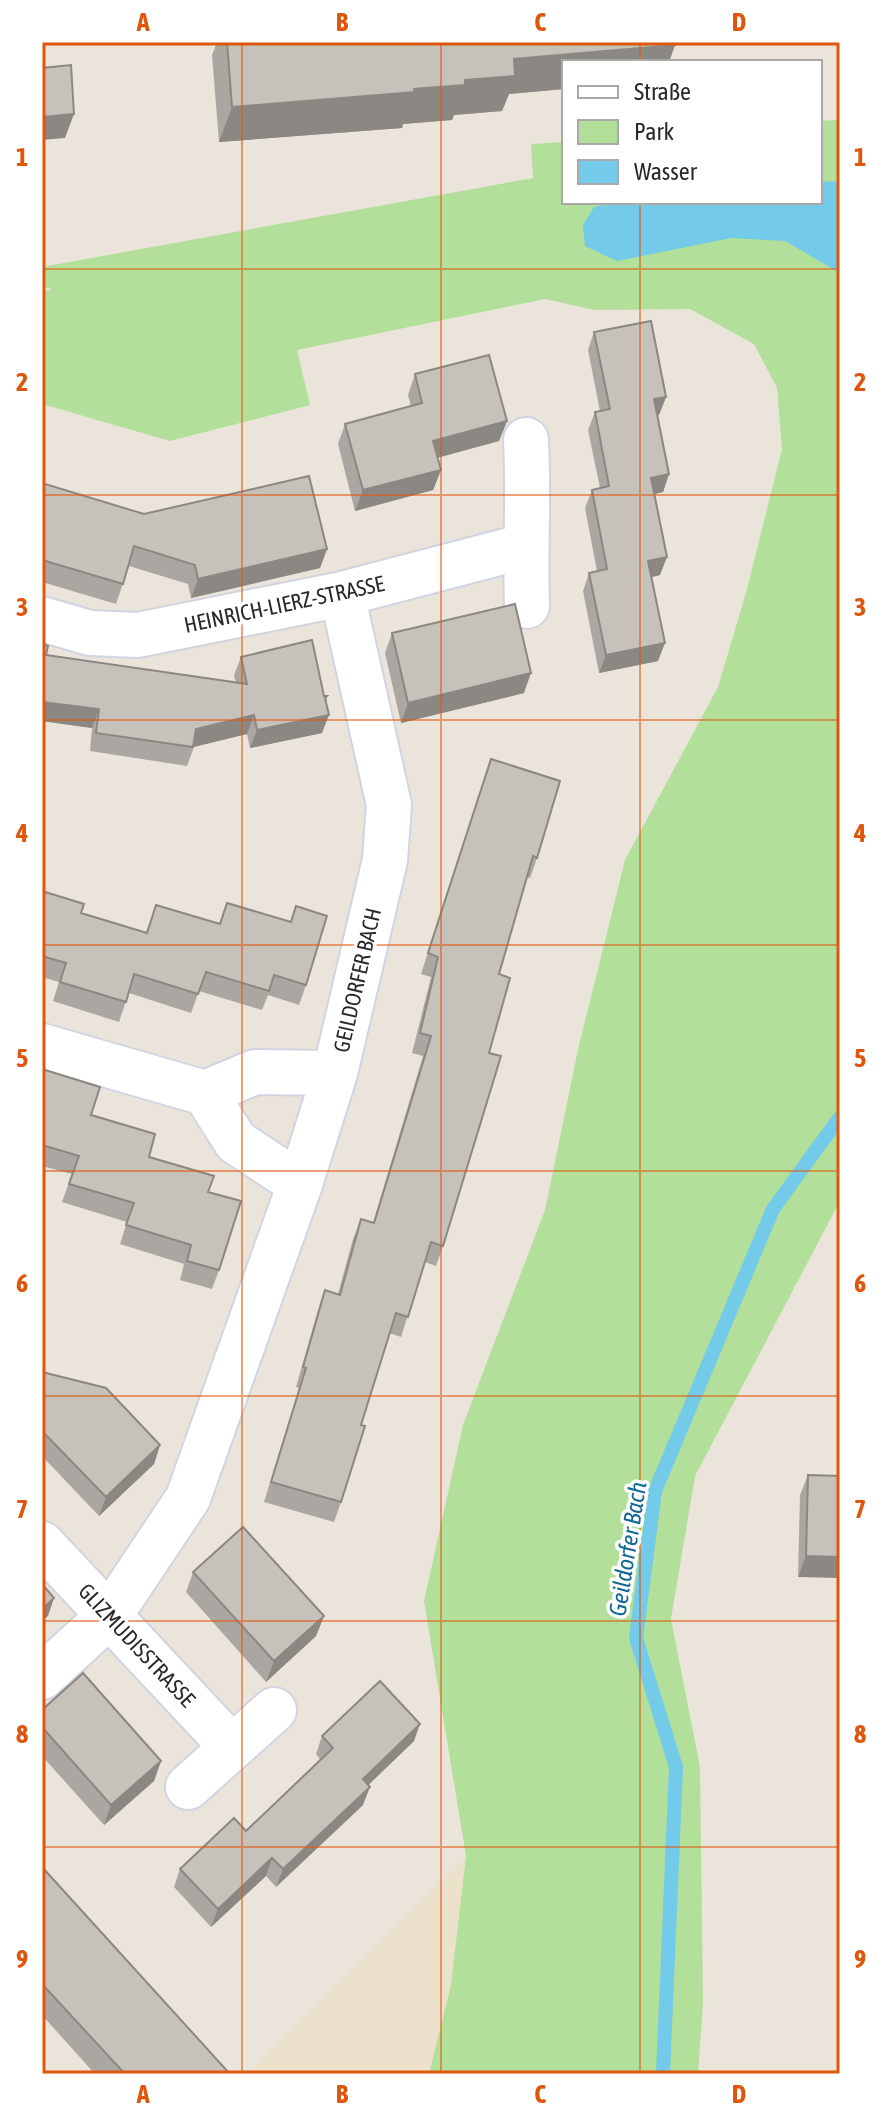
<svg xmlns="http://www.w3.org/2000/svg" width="882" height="2116" font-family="'Asap Condensed',sans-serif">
<rect width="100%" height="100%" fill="#ebe4db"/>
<path fill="#ece1cb" d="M466 1856 451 1985 429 2074H247Z"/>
<path fill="#b2df9a" d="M840 120V1201L695 1476 671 1619 700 1767 703 2003 698 2074H429L451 1985 466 1856 424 1601 463 1425 545 1210 579 1045 625 860 718 687 747 589 782 449 777 388 754 344 690 309 595 310 545 299 297 350 310 405 170 441 42 404V292L52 289 42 286V267L533 178 531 144 564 142V202H820V121Z"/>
<path fill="#73cae9" d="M840 181V273L785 241 731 238 617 261 585 246 583 225 594 207C620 200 643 208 669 202H820V182Z"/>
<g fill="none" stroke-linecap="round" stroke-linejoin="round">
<path stroke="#73cae9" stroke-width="14" d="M663 2074 676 1767 636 1638 655 1491 773 1209 840 1117"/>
<defs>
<path id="minor" d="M526 440C529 495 525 550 527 606
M42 619 90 633 138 635 342 594 525 546
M42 1046 205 1093 236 1142 300 1184
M205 1093 255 1072 335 1073
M42 1544 232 1747
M42 1677 110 1615 188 1498 300 1184 335 1073 385 860 389 805 342 594
M188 1787 274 1710"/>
</defs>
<use href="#minor" stroke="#d1d4e1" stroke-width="48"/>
<use href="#minor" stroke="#fff" stroke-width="44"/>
</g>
<path fill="#aaa6a1" d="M217 42H675V45L669 62H564V89L509 94 502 111 454 115 452 120 403 124 402 128 219 142 212 55Z
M594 332 666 397 659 415H657L669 474 663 492 655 494 660 575 652 577 658 661 599 673 583 591 589 573 597 571 585 508 592 490 600 488 588 430 595 412 600 411 588 350Z
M415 374 507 421 499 441 437 458 441 470 433 490 355 511 338 444 345 424 411 406 408 395Z
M42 483 144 514 327 549 320 568 191 598 188 584 129 566 116 604 42 582Z
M392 633 524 693 401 723 385 653Z
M42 644 46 655 236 683 234 675 241 657 327 696 322 733 250 748 247 734 194 747 187 766 90 751 92 728 42 721Z
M491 759 537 858 530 878 527 877 499 974 489 1053 443 1246 436 1266 425 1262 401 1337 389 1333 361 1425 341 1502 334 1522 264 1502 299 1388 296 1387 318 1310 325 1290 338 1294 353 1239 361 1219 373 1223 423 1056 412 1053 431 977 421 974Z
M42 891 81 913 146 933 156 905 219 924 227 903 290 922 296 906 306 985 299 1005 268 995 262 1010 199 991 191 1013 129 993 119 1022 53 1001 59 982 42 977Z
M42 1069 91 1115 149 1157 208 1192 219 1270 212 1289 180 1280 184 1264 120 1244 127 1222 62 1202 72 1174 42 1166Z
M42 1372 160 1445 154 1464 99 1516 42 1456Z
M808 1475 840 1476 798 1577 800 1495Z
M193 1572 324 1616 316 1636 266 1682 186 1592Z
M42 1710 161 1761 154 1781 104 1825 42 1756Z
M322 1736 414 1741 368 1785 363 1805 276 1887 266 1876 211 1927 174 1887 180 1869 246 1831 320 1759 316 1754Z
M42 1867 230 2074H95L42 2015Z"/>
<path fill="#8b8783" d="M675 45 669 62H564V89L509 94 502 111 454 115 452 120 403 124 402 128 219 142 232 107 465 80 514 59Z
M74 114 65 138 42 140V117Z
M666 397 659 415 647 417 654 399Z
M507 421 499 441 425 461 433 441Z
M441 470 433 490 355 511 363 490Z
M669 474 663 492 645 496 651 478Z
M327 549 320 568 191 598 198 579Z
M667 557 660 575 642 579 648 561Z
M665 643 658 661 599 673 606 655Z
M531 673 524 693 401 723 408 703Z
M42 702 99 709 92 728 42 721Z
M254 715 247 734 189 748 196 729Z
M329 715 322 733 250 748 257 730Z
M160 1445 154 1464 99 1516 106 1497Z
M806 1556 840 1557V1578L798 1577Z
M54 1598 48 1616 42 1621V1609Z
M324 1616 316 1636 266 1682 274 1661Z
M420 1724 414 1741 356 1797 363 1779Z
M161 1761 154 1781 104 1825 111 1805Z
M370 1787 363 1805 276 1887 283 1869Z
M272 1858 266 1876 211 1927 218 1909Z"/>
<path fill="#c6c1bb" stroke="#8b8783" stroke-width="2" d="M227 42H675V45L514 59 515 76 465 80V85L414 89 415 92 232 107Z
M71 65 74 114 42 117V68Z
M651 321 666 397 654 399 669 474 651 478 667 557 648 561 665 643 606 655 589 573 607 569 592 490 609 486 595 412 610 409 594 332Z
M489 355 507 421 433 441 441 470 363 490 345 424 422 403 415 374Z
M309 476 327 549 198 579 195 565 134 546 123 584 42 560V483L144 514Z
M515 604 531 673 408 703 392 633Z
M312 640 324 696H327L325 698 329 715 257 730 254 715 196 729 193 747 96 733 99 709 42 702V644L48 646 46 655 247 684 241 657Z
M491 759 560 781 537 858 533 856 499 974 510 978 489 1053 501 1056 443 1246 431 1242 408 1317 396 1313 361 1425 365 1426 341 1502 271 1482 306 1368 303 1367 325 1290 340 1295 361 1219 374 1223 431 1036 420 1033 438 957 428 953Z
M42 891 84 904 81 913 147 933 156 905 220 924 227 903 291 922 296 906 327 916 306 985 274 975 269 991 206 972 198 994 134 974 126 1002 60 982 66 963 42 956Z
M42 1069 100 1087 91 1115 155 1134 149 1157 214 1176 208 1192 241 1201 219 1270 187 1261 191 1245 126 1225 134 1203 69 1184 79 1156 42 1145Z
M42 1372 106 1388 160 1445 106 1497 42 1431Z
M808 1475 840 1476V1557L806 1556Z
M243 1527 324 1616 274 1661 193 1572Z
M42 1584 54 1598 42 1609Z
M83 1673 161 1761 111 1805 42 1727V1710Z
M380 1681 420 1724 363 1779 370 1787 283 1869 272 1858 218 1909 180 1869 234 1818 246 1831 333 1748 322 1736Z
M42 1867 230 2074H125L42 1984Z"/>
<path fill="none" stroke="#de570d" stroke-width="2" stroke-opacity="0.55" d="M242 42V2074M441 42V2074M640 42V62M640 202V2074M42 269H840M42 495H840M42 720H840M42 945H840M42 1171H840M42 1396H840M42 1621H840M42 1847H840"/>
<g text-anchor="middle" stroke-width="7" stroke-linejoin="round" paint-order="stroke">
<g font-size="22" fill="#292929" stroke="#fff">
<text transform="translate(284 604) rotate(-12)" y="8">HEINRICH-LIERZ-STRASSE</text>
<text transform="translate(357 980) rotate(-77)" y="8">GEILDORFER BACH</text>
<text transform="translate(137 1645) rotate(47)" y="8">GLIZMUDISSTRASSE</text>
</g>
<g font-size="24" font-style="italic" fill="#136793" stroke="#fff">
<text transform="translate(628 1549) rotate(-81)" y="8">Geildorfer Bach</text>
</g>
</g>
<rect width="882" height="2116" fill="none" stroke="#ffffff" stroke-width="88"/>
<rect x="562" y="60" width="260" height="144" fill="#ffffff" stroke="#a9a9a9" stroke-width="2"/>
<rect x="578" y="86" width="40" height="12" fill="#ffffff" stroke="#a9a9a9" stroke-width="2"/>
<text x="634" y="100" font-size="24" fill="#292929">Straße</text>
<rect x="578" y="120" width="40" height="24" fill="#b2df9a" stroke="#a9a9a9" stroke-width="2"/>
<text x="634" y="140" font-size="24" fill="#292929">Park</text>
<rect x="578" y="160" width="40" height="24" fill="#73cae9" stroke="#a9a9a9" stroke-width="2"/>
<text x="634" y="180" font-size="24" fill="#292929">Wasser</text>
<rect x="44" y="44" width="794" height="2028" fill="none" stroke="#de570d" stroke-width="3"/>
<g font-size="26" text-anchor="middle" font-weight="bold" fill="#de570d">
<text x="143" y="31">A</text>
<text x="342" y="31">B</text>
<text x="540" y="31">C</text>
<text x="739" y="31">D</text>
<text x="22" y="166">1</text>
<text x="860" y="166">1</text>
<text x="22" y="391">2</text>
<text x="860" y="391">2</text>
<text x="22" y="616">3</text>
<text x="860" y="616">3</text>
<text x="22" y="842">4</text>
<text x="860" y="842">4</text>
<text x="22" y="1067">5</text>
<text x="860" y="1067">5</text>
<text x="22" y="1292">6</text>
<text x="860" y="1292">6</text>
<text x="22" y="1518">7</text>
<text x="860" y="1518">7</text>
<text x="22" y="1743">8</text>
<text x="860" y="1743">8</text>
<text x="22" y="1968">9</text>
<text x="860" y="1968">9</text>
<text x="143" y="2103">A</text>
<text x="342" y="2103">B</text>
<text x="540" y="2103">C</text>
<text x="739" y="2103">D</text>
</g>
</svg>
